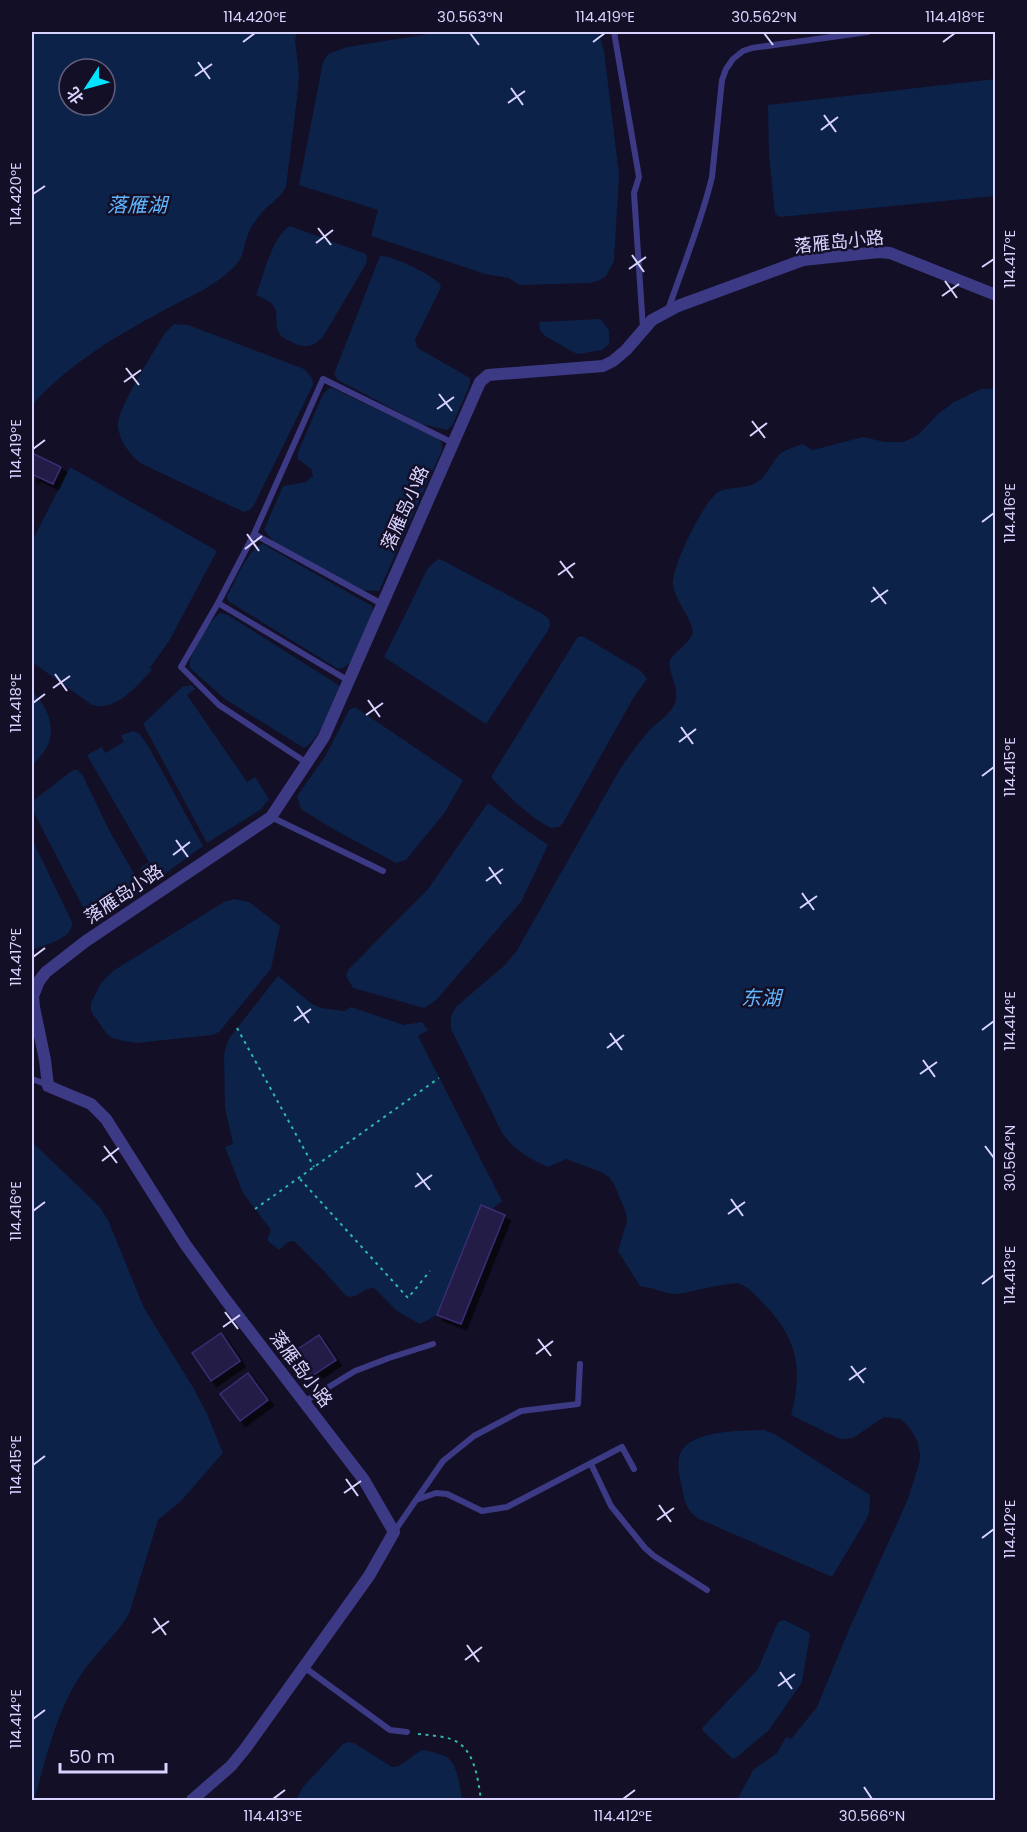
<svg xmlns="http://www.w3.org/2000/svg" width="1027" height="1832" font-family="Poppins,'Noto Sans SC',sans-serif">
<defs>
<filter id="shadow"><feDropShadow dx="5.5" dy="5.5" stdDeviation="0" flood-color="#0009"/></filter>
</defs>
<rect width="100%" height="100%" fill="#130f26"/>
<path fill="#0c2248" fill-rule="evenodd" d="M32 32H297L295 40 299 73 298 89 286 187C280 199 266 206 258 217 254 223 249 230 247 237 243 248 244 257 235 266 215 287 186 298 161 312 114 337 68 365 32 405ZM69 69H105V105H69Z
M441 32H598L604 51 619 175 614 261 606 276 600 280 590 283 519 285 509 278 485 274 371 236 378 210 299 185 323 62 328 54 347 47Z
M995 79V196L780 217 775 214 769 154 768 105Z
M290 226 366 254 367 258 366 264 324 335C314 348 303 349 290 341 286 339 281 337 279 333 274 324 279 313 273 305 269 300 262 298 256 295 263 276 273 235 290 226Z
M380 256C392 255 433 275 441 285L440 289 415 340 417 347 421 350 470 378V384L452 426 447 430 421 424 338 380 334 374Z
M599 319 602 321 609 330V344L602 350 579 354 575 353 545 336 540 330 539 322Z
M174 324 188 325 304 369 312 378 313 385 254 505 250 510 244 512 142 464C130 455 119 441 118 426 117 408 154 352 164 334Z
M332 388 437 438 442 443V451L437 461 379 591 362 590 274 542 264 530 283 486 306 482 313 476 311 469 298 459V452L323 394 328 389Z
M981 389H996L995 1800H737L753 1770 777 1753 786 1737 791 1739 817 1707 850 1627 908 1499 919 1464 920 1455 918 1442 910 1428 901 1419 884 1417 853 1438 840 1439 791 1415C803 1369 798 1340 765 1305 758 1298 749 1287 740 1284 730 1281 690 1293 676 1294 664 1294 653 1287 640 1286L618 1251 627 1221 626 1213 614 1184 609 1177 601 1172 566 1159 548 1167C529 1159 514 1150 502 1133L451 1029C450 1019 451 1014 457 1006L504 966 516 952 620 769C628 757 637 745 646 734 656 722 674 714 676 698 678 684 668 674 670 660 676 650 690 643 693 632 690 615 676 602 673 586 670 569 704 501 718 492 729 486 743 489 754 484 767 478 771 462 781 453 787 449 795 447 802 444L813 450 863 437 885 442H904L919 434 938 414 954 402Z
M70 467 217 551 169 641 150 668 152 670C137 685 117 712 92 705L32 662V541Z
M263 544 372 606 373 612 351 662 343 668 338 669 228 601 227 596C235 582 248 548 263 544Z
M438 559 442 560 543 614C551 620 552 623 547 632L486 724 384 657 428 568Z
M220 613 228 615 340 686V689C332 704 319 741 304 748L225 699 190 668C187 655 209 621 220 613Z
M580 636 584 637 641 671 647 679 635 695 563 823 559 827 551 828C529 817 508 796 491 777L577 638Z
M192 685 195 689 187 695 247 782 255 777 269 799 260 810 207 843 143 724 182 687Z
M32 691C46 705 57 726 47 747 43 754 37 760 32 766Z
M355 707 463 780 445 812 406 860 396 863 333 829 301 809 297 796 326 755 349 710Z
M133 731 139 733 150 749 203 846 155 881C148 881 144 873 140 868L149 862 87 755 102 747 105 753 124 742 121 735Z
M73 770H78L83 776 110 832 142 887 140 892 100 922 95 921 87 915 32 809V803L34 800Z
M488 803 548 845 521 902 436 1000 424 1008 353 988 346 976 348 970 428 889Z
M32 839 72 922C74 939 44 945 32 950Z
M234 899 249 902 280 926 271 969 219 1032 212 1035 136 1043 124 1041 112 1038 106 1033 91 1011V1003L101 983 113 971 224 902Z
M278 976 312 1004 321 1008 345 1011 351 1007 404 1025 422 1022 428 1030 418 1036 502 1201 492 1209 481 1205 437 1315 420 1324 397 1311 374 1288C362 1287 356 1302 345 1295L324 1271 294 1241 288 1242 279 1250 267 1240 271 1230 243 1193 225 1147 233 1144 225 1108 224 1055 227 1043 230 1037Z
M32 1142 99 1206 108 1220 144 1308 194 1389 207 1414 223 1453 181 1501 158 1520 129 1614C115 1637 93 1655 78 1679 55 1716 46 1759 34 1800H32Z
M764 1430 776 1435 870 1495 869 1513 866 1520 832 1577 699 1519C686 1511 684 1500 682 1487 680 1478 677 1468 679 1458 685 1429 741 1431 764 1430Z
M784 1620 808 1632 810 1634 802 1682 769 1730 737 1757 733 1759 702 1730 703 1727 758 1669 778 1622Z
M348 1742 354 1743 392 1767C405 1767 412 1753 424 1750 432 1752 442 1754 448 1758 458 1766 460 1788 462 1800H296L303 1787 343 1744Z"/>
<path fill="#241b47" stroke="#3b2d73" stroke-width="1.5" filter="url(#shadow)" d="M32 453 61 467 53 484 34 475 32 479Z
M481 1205 505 1215 461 1324 437 1315Z
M221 1333 240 1361 211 1381 192 1353Z
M319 1335 336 1360 306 1380 289 1355Z
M248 1373 268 1400 240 1421 220 1394Z"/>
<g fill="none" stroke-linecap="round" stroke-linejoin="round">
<path stroke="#2fb8b0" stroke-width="2" stroke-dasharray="3 4.5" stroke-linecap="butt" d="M237 1028 314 1167
M300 1179 408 1298 430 1271
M255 1209 439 1078
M418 1734C429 1735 441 1736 451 1739 475 1747 478 1780 481 1800"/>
<path stroke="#3d3a85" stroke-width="6" d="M614 32 639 177 634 193 643 328
M668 310C683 266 701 223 712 177L722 80 726 69 733 59 743 51 752 48 868 32
M254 534 382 604
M218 603 349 681
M307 763 219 705 181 667 218 603 254 534 323 379 453 443
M271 817 383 871
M32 1079 48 1085
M304 1402 355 1371 389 1358 433 1344
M591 1464 611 1506 645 1548 654 1556 707 1590
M416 1500 443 1461 474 1436 521 1411 578 1404 580 1364
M394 1532 416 1500 436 1493 447 1494 482 1511 507 1507 622 1447 634 1469
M304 1667 390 1730 407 1732"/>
<path stroke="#3d3a85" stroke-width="12" d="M192 1800 231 1766 245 1749 369 1576 394 1532 364 1480 225 1299 185 1244 106 1119 91 1104 48 1086 45 1060 34 1007 33 996 39 981 46 972 86 941 271 817 324 737 480 382 488 375 603 366 613 361 626 350 652 320 678 306 803 260 879 252 890 253 996 295"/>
</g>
<path fill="none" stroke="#d9d4ff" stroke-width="2" d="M470 33 479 45M764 33 773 45M243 42 255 33M593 42 605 33M943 42 955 33M198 62 210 79M195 76 212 64M511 88 523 105M508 103 525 91M824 115 836 132M821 130 838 117M33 194 45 186M318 228 331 245M316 243 333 230M632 255 644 272M982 267 994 259M629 269 646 257M945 281 957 298M942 296 959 284M126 368 139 385M124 382 141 370M439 394 452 411M437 409 454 397M752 421 765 438M750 436 767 423M33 449 45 440M982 522 994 513M247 534 259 551M245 549 262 536M560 561 573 578M558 575 575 563M873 587 886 604M871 602 888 590M55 674 67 691M53 688 70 676M368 700 380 717M33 703 45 694M366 715 383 703M681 727 693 744M679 742 696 729M982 776 994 767M176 840 188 857M173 855 190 842M489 867 501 884M486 881 503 869M802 893 814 910M800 908 817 896M33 957 45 948M297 1006 309 1023M294 1021 311 1009M982 1030 994 1021M610 1033 622 1050M607 1048 624 1035M923 1060 935 1077M920 1074 937 1062M104 1146 117 1163M985 1146 994 1158M102 1161 119 1148M417 1173 430 1190M415 1187 432 1175M731 1199 743 1216M33 1211 45 1202M728 1214 745 1202M982 1284 994 1275M225 1312 238 1329M223 1327 240 1315M538 1339 551 1356M536 1354 553 1341M851 1366 864 1383M849 1380 866 1368M33 1465 45 1456M346 1479 358 1496M344 1493 361 1481M659 1505 671 1522M657 1520 674 1508M982 1538 994 1529M154 1618 166 1635M152 1633 169 1621M467 1645 479 1662M465 1660 482 1647M780 1672 792 1689M778 1686 795 1674M33 1719 45 1710M864 1787 872 1799M273 1799 285 1790M623 1799 635 1790"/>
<g text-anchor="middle" stroke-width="5" stroke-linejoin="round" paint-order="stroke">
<g font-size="18" fill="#d9d4ff" stroke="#130f26">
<text transform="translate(839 242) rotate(-6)" y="6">落雁岛小路</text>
<text transform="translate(405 508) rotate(-66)" y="6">落雁岛小路</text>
<text transform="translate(124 894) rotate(-34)" y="6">落雁岛小路</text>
<text transform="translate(301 1369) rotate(53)" y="6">落雁岛小路</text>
</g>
<g font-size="20" font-style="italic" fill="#62b6ff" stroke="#130f26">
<text x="137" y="212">落雁湖</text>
<text x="761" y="1005">东湖</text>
</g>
</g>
<rect width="1027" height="1832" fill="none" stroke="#130f26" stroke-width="66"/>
<g transform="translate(87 87) rotate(234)"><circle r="28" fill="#130f26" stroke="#625e7d" stroke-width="1.5"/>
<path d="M0-4.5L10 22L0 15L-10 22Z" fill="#00e5ff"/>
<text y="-9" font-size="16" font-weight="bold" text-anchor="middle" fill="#d9d4ff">北</text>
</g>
<path d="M60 1763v9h106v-9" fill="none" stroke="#d9d4ff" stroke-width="3"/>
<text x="69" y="1763" font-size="18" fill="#d9d4ff" stroke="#130f26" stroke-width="4.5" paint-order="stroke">50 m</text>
<rect x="33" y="33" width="961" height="1766" fill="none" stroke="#d9d4ff" stroke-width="2"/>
<g font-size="15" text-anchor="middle" fill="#d9d4ff">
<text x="255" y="22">114.420°E</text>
<text x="470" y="22">30.563°N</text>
<text x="605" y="22">114.419°E</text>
<text x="764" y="22">30.562°N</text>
<text x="955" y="22">114.418°E</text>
<text transform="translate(16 194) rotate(-90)" y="5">114.420°E</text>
<text transform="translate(1010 259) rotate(-90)" y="5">114.417°E</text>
<text transform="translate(16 449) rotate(-90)" y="5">114.419°E</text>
<text transform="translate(1010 513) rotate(-90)" y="5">114.416°E</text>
<text transform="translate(16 703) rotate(-90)" y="5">114.418°E</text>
<text transform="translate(1010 767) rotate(-90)" y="5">114.415°E</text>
<text transform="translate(16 957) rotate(-90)" y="5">114.417°E</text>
<text transform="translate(1010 1021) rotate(-90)" y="5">114.414°E</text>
<text transform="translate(1010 1158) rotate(-90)" y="5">30.564°N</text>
<text transform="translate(16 1211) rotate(-90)" y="5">114.416°E</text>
<text transform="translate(1010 1275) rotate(-90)" y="5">114.413°E</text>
<text transform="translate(16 1465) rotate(-90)" y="5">114.415°E</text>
<text transform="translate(1010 1529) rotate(-90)" y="5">114.412°E</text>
<text transform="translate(16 1719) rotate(-90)" y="5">114.414°E</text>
<text x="273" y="1821">114.413°E</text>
<text x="623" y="1821">114.412°E</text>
<text x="872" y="1821">30.566°N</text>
</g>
</svg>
